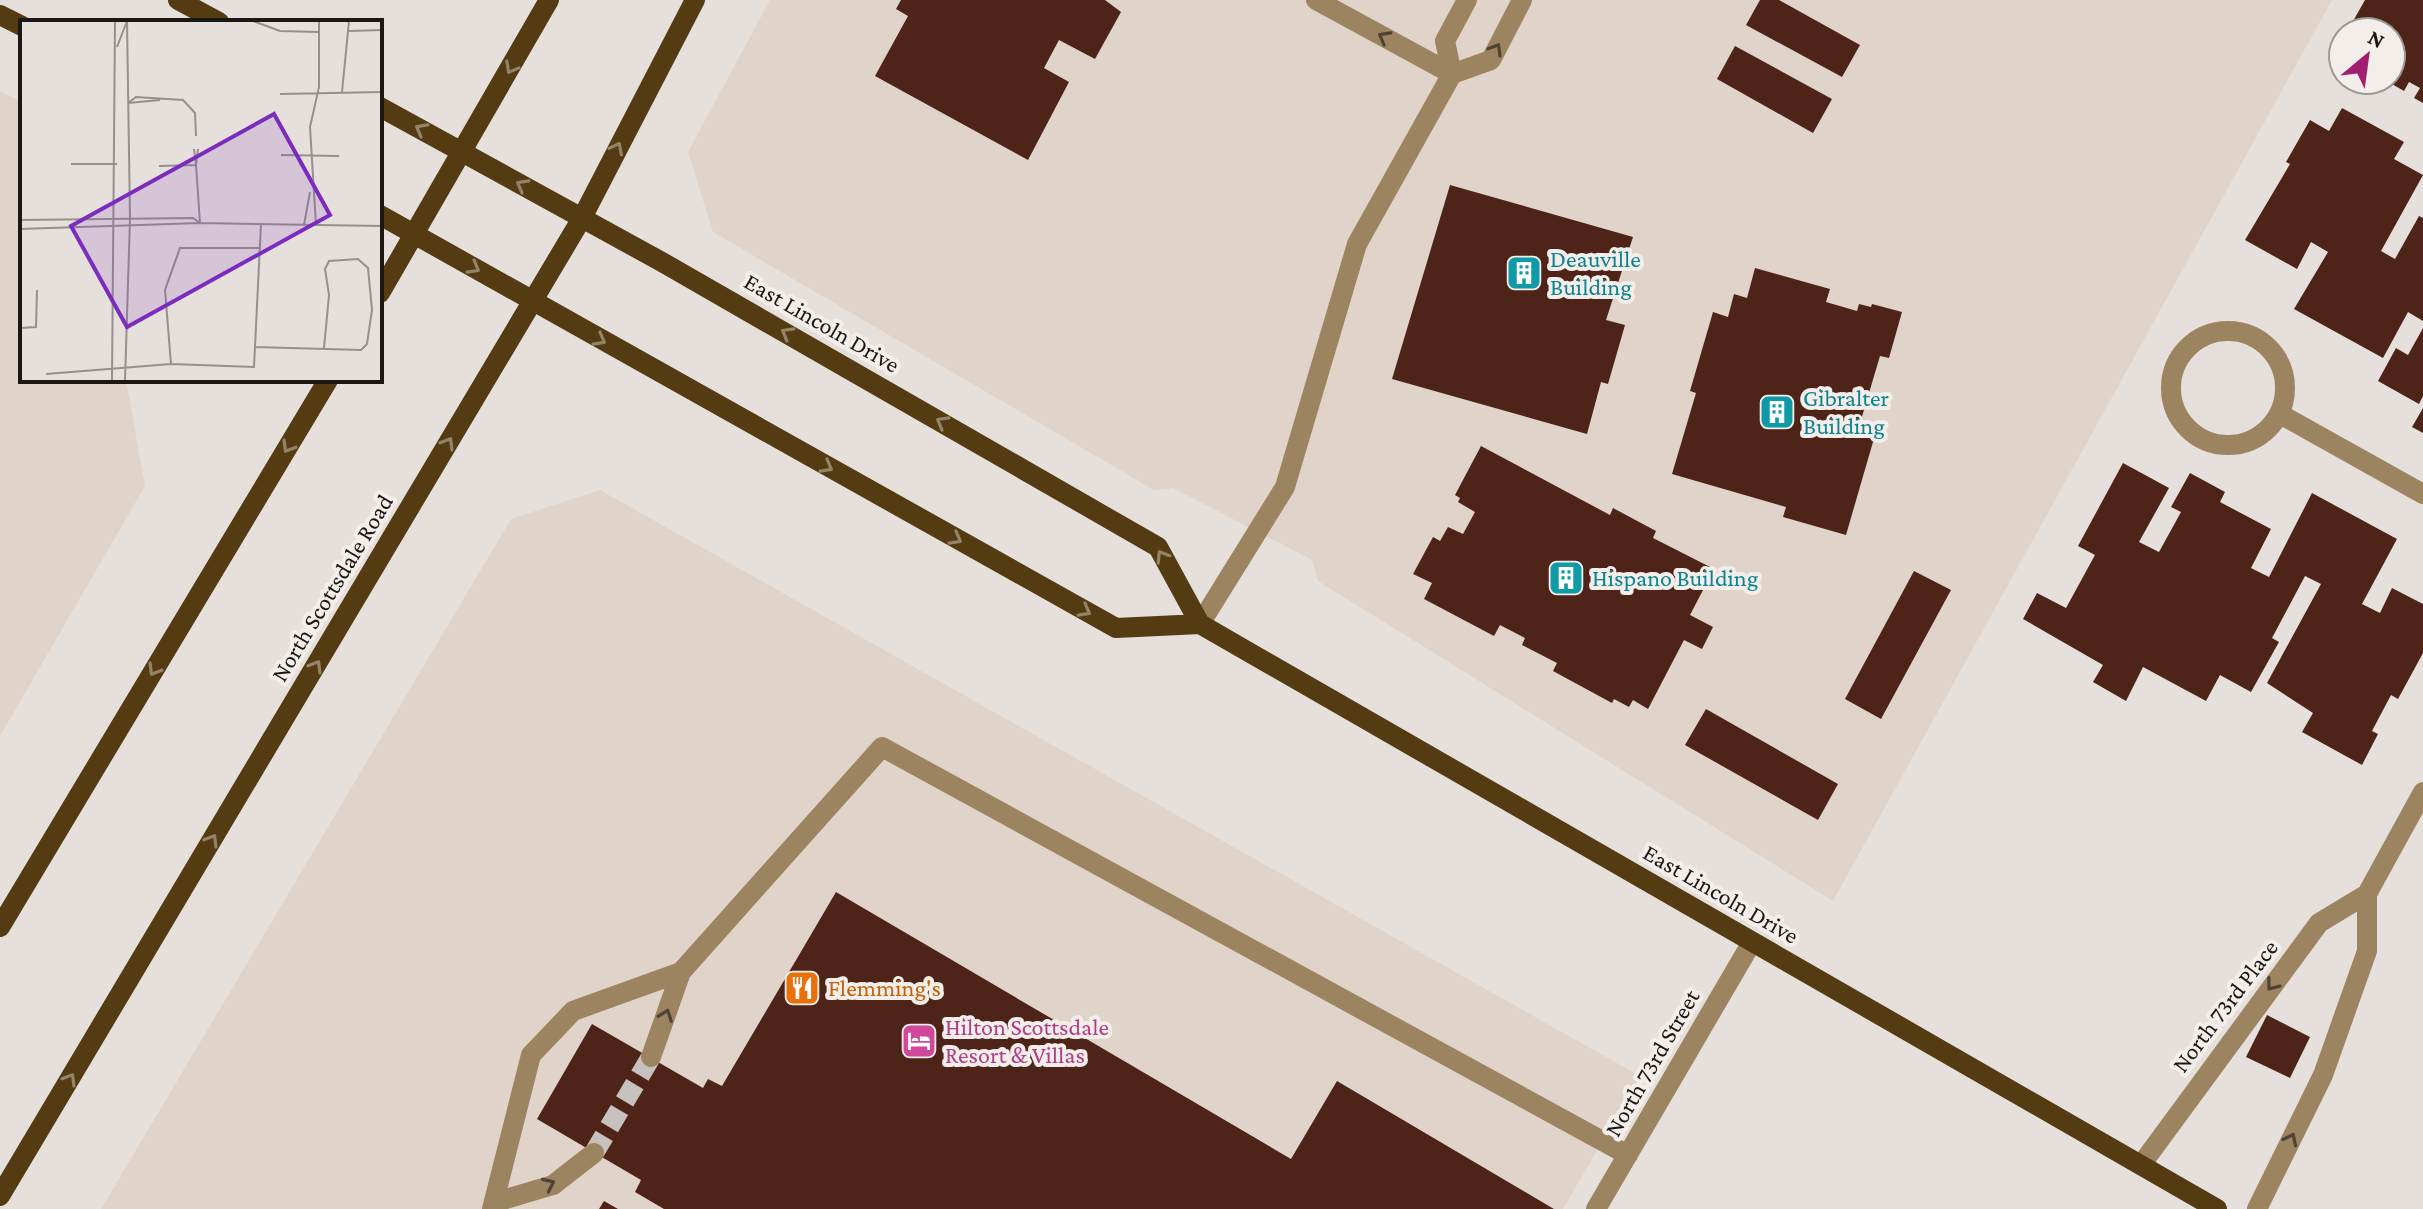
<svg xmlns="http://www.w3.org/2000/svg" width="2423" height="1209" font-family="'Crimson Pro',serif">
<rect width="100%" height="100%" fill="#e6e0dc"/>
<path fill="#dfd3ca" d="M770 0H2332L1833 901 1318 581 1312 560 1173 488 1154 490 713 232 688 152Z
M0 91 22 102V380H126L145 486 0 736Z
M600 490 1640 1076 1563 1209H101L511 519Z"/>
<path fill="#4f2418" d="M901 0H1105L1121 12 1095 59 1059 40 1044 68 1069 82 1028 160 875 76 908 16 896 9Z
M1760 0H1779L1860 45 1842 77 1746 25Z
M2365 0H2423V103L2414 98 2420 88 2409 82 2404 91 2385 80H2391V32L2348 30Z
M1735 46 1832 99 1813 133 1717 79Z
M2342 108 2404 142 2394 159 2423 175 2381 251 2395 259 2419 216 2423 218V321L2408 312 2383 358 2294 309 2328 252 2311 242 2297 269 2245 240 2290 164 2286 162 2310 120 2329 131Z
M1450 185 1633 237 1606 320 1625 325 1608 384 1601 382 1587 434 1392 379Z
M1755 268 1830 289 1826 302 1857 311 1859 304 1871 307 1872 304 1902 312 1889 358 1880 356 1858 430 1875 435 1846 535 1783 517 1786 507 1672 474 1696 393 1690 391 1713 312 1728 317 1734 294 1747 298Z
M2423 328V396L2419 404 2378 381 2396 348 2408 355Z
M2423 408V433L2412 427Z
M1481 446 1610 515 1613 508 1656 531 1653 538 1714 569 1690 615 1713 627 1702 649 1684 640 1648 709 1633 700 1629 707 1614 699 1612 703 1553 671 1557 663 1522 645 1525 638 1500 625 1494 636 1424 599 1432 583 1413 574 1433 537 1440 541 1448 527 1463 534 1475 512 1458 502 1460 498 1455 495Z
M2123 463 2169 488 2139 542 2159 552 2181 512 2171 507 2190 473 2225 492 2220 502 2271 529 2251 568 2269 577 2312 493 2397 539 2362 604 2380 613 2392 588 2423 604V653L2398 699 2391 695 2372 731 2378 734 2362 765 2302 732 2313 713 2267 683 2321 584 2305 576 2272 638 2279 642 2251 692 2220 675 2206 701 2143 667 2126 701 2093 682 2103 665 2023 619 2037 593 2066 608 2095 555 2078 546Z
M1914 571 1951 590 1881 719 1845 699Z
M1706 709 1838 784 1818 820 1685 745Z
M836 892 1291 1159 1337 1081 1554 1209H664L635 1192 641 1180 537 1119 592 1024 703 1088 708 1079 722 1086Z
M2267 1015 2310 1037 2290 1078 2246 1057Z
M604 1201 618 1209H599Z"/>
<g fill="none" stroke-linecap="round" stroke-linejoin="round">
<path stroke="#c7c2be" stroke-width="20" stroke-dasharray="20 10" stroke-linecap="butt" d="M594 1153 651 1057"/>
<path stroke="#9c8460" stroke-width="20" d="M1467 0 1445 41 1452 74 1491 60 1522 0
M2171 388a57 57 0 1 1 114 0a57 57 0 1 1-114 0Z
M2280 414 2423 494
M1200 624 1285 487 1357 244 1452 74 1316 0
M651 1057 681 972
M2141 1165 2319 923 2367 894
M496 1202 553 1185 594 1153
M492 1209 531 1055 573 1011 681 972 882 747 1628 1155
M1596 1209 1752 942
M2257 1209 2323 1075 2367 951V894L2423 792"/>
<path stroke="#543b12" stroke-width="20" d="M178 0 219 22
M0 15 22 26
M380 107 662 262 1158 547 1200 624 2217 1209
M380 215 1116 628 1200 624
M380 293 549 0
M0 927 328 380
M0 1196 582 218 695 0"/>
</g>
<defs><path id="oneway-chevron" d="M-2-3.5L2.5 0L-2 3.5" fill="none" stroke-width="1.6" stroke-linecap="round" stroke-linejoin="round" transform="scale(2)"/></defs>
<g stroke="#4e4334">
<use href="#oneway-chevron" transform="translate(1384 37) rotate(-151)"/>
<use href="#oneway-chevron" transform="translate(1496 49) rotate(-59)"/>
<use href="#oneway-chevron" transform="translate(2272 985) rotate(128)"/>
<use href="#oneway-chevron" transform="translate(666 1015) rotate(-70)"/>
<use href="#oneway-chevron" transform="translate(2291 1139) rotate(-64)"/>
<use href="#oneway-chevron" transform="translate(549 1184) rotate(-25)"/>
</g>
<g stroke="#948368">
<use href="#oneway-chevron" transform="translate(511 68) rotate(119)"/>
<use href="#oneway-chevron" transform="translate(421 129) rotate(-151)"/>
<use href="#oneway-chevron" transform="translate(617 148) rotate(-63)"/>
<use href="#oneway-chevron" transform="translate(522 185) rotate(-151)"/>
<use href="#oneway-chevron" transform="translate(474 268) rotate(30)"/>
<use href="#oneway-chevron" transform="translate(787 333) rotate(-150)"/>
<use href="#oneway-chevron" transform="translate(600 340) rotate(29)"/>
<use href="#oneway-chevron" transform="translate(942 422) rotate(-150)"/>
<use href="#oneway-chevron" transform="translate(448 443) rotate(-59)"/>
<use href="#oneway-chevron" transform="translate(288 447) rotate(121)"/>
<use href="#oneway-chevron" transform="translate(827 467) rotate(29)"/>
<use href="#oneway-chevron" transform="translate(956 539) rotate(29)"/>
<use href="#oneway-chevron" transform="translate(1162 556) rotate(-122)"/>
<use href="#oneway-chevron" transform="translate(1085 611) rotate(29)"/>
<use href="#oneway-chevron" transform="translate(316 666) rotate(-59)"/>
<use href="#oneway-chevron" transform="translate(154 670) rotate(121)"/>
<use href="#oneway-chevron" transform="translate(212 840) rotate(-59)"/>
<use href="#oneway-chevron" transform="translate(70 1079) rotate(-59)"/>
</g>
<defs>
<symbol id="building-square" viewBox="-11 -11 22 22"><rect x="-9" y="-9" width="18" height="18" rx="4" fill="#0f9aa8" stroke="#f3eeea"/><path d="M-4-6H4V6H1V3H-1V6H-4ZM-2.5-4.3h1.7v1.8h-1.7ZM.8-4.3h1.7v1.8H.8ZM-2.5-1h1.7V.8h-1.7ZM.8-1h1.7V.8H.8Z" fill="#fff"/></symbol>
<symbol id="restaurant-square" viewBox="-11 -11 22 22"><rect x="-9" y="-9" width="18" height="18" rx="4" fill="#e8710a" stroke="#f3eeea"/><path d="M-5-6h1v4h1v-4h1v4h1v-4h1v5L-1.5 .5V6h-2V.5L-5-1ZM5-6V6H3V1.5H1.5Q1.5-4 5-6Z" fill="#fff"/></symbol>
<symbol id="hotel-square" viewBox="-11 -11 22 22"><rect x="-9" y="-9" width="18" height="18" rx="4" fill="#d1479c" stroke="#f3eeea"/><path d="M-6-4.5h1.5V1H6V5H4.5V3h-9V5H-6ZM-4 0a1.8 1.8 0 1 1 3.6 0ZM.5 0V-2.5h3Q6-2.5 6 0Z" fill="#fff"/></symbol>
</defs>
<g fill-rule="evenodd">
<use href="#building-square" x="1504" y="253" width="40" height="40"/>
<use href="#building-square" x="1757" y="392" width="40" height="40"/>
<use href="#building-square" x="1546" y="558" width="40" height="40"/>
<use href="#restaurant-square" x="782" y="968" width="40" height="40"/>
<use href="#hotel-square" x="899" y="1021" width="40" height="40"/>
</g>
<g text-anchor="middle" stroke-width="8" stroke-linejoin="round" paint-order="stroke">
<g font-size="24" fill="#0d838f" stroke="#f3eeea" text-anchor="start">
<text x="1550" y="267">Deauville<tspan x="1550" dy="28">Building</tspan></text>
<text x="1803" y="406">Gibralter<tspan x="1803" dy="28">Building</tspan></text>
<text x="1592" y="586">Hispano Building</text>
</g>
<g font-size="24" fill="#1a1817" stroke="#f3eeea">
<text transform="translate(822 323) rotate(30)" y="8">East Lincoln Drive</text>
<text transform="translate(332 588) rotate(-59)" y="8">North Scottsdale Road</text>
<text transform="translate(1721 894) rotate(30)" y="8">East Lincoln Drive</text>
<text transform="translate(2225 1006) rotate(-53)" y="8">North 73rd Place</text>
<text transform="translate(1652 1063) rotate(-60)" y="8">North 73rd Street</text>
</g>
<g font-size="24" fill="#c56008" stroke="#f3eeea" text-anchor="start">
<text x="828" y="996">Flemming's</text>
</g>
<g font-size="24" fill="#b23c85" stroke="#f3eeea" text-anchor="start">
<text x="945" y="1035">Hilton Scottsdale<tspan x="945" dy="28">Resort &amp; Villas</tspan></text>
</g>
</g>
<g transform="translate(20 20)">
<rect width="362" height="362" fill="#e6e0dc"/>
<path fill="none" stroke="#94908d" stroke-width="2" d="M162 1H233L260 11 298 12M329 11 362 10M97 27 107 1M322 72 329 1M260 74 362 72M108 83 116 77 163 80 175 93 176 116M108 83 140 80M174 129 176 145 178 129M261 135 319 136M51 144H97M139 146 176 145 180 203M0 158V196M0 200 173 198 180 203M284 205 290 172M296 205 290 107 299 67V1M0 209 180 203 362 206M0 308 16 307 17 270M235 327 341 330 347 324 352 290 348 248 338 239 309 241 305 249 309 275 304 328M151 344 145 270 160 228H241M26 354 151 344 234 347 241 204M92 361 95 1M105 361 110 198 107 1"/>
<path fill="#7b2cbf" fill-opacity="0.15" stroke="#7b2cbf" stroke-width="4" d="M254 94 310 195 107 307 51 206Z"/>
<rect width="362" height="362" fill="none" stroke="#1a1817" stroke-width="4"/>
</g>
<g transform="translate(2367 56) rotate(29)"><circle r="38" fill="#f3eeea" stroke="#9c9896" stroke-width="2"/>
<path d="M0-6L14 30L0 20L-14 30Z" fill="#a21f6f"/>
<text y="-12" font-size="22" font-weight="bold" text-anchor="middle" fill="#1a1817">N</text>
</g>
</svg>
